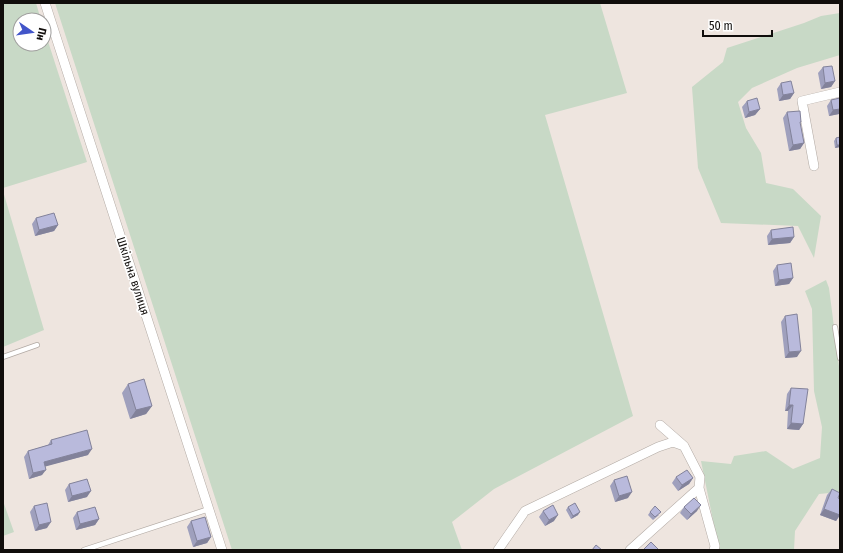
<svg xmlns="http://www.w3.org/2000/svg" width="843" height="553" font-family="'Fira Sans Condensed',sans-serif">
<rect width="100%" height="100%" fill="#eee5df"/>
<path fill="#c8d9c6" d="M3 3H36L41 20H20V44H44V29L87 162 3 188Z
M55 3H600L627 93 545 115 633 416 494 489 452 522 462 550H232Z
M840 13V55L797 68 752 88 738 102 746 128 761 153 766 183 793 189 821 216 814 258 798 226 721 223 698 168 692 87 723 62 727 48 804 23 821 16Z
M3 191 44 330 3 347Z
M826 280 829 288 840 374V492L819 494 795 531 794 550H719L701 461 731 464 734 456 766 451 793 469 820 458 822 427 814 391 812 309 805 291Z
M3 501 14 532 3 536Z"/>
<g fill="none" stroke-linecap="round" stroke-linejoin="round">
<defs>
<path id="lane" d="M835 327 840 358
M3 357 37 345
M84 550 209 509"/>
<path id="street" d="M45 3 222 550
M814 166 802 101 840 92
M699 488 715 546 714 550
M498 550 525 511 658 447 673 442 684 446
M630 550 699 488 700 477 684 446 660 425"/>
</defs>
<use href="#lane" stroke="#b2aaa4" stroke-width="6"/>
<use href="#street" stroke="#b2aaa4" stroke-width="10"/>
<use href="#lane" stroke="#fff" stroke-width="4.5"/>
<use href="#street" stroke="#fff" stroke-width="9"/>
</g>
<path fill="#9fa0bd" d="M823 67 835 81 831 87 821 89 818 73Z
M781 83 794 93 790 99 779 101 777 89Z
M840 98V112L839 114 829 116 827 106 831 100Z
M747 101 760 109 755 115 745 118 742 107Z
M787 112 800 123 804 143 800 149 789 151 783 118Z
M836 138 840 147 835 148 834 141Z
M36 218 58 225 54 231 35 236 32 224Z
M771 230 794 237 790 243 768 245 767 236Z
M777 265 793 278 789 284 775 286 773 271Z
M785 316 797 357 785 358 781 322Z
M128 384 152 406 146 414 130 419 122 393Z
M791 388 803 424 799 430 787 429 788 411H785L787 394Z
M51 440 88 455 45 466 42 475 29 479 24 457 28 451 48 445Z
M676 477 693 478 689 484 678 491 672 483Z
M614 480 628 498 615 502 610 486Z
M69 484 87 497 68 502 65 490Z
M832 489 838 498 840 499V515L836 521 820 515 827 495Z
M34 506 47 528 35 531 30 512Z
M568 507 578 515 571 519 566 510Z
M684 507 697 511 687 520 680 513Z
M543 511 554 521 545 526 539 517Z
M77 512 99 519 95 525 76 530 73 518Z
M650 512 659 515 653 520 648 515Z
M191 521 211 537 207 543 193 547 187 527Z"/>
<path fill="#82829a" d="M835 81 831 87 821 89 825 83Z
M794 93 790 99 779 101 783 95Z
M760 109 755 115 745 118 749 112Z
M840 109V112L839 114 829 116 833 110Z
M804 143 800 149 789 151 793 145Z
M837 145H840V147L835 148Z
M58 225 54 231 35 236 39 230Z
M794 237 790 243 768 245 772 239Z
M793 278 789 284 775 286 779 280Z
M801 351 797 357 785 358 789 352Z
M789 405H793L788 411H785Z
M152 406 146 414 130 419 136 410Z
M791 423 803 424 799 430 787 429Z
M92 449 88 455 40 468 44 462Z
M46 470 42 475 29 479 33 473Z
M693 478 689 484 678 491 682 485Z
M91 491 87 497 68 502 72 496Z
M632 492 628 498 615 502 619 496Z
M701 505 697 511 687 520 691 514Z
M824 509 840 515 836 521 820 515Z
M580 512 578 515 571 519 573 516Z
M558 515 554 521 545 526 549 520Z
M99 519 95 525 76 530 80 524Z
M51 522 47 528 35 531 39 525Z
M211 537 207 543 193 547 197 541Z"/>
<path fill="#b9badc" stroke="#82829a" d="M832 66 835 81 825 83 823 67Z
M791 81 794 93 783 95 781 83Z
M757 98 760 109 749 112 747 101Z
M840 98V109L833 110 831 100Z
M800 111 801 122H800L804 143 793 145 787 112Z
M840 137V145H837L836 138Z
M54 213 58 225 39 230 36 218Z
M793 227 794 237 772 239 771 230Z
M791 263 793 278 779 280 777 265Z
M797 314 801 351 789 352 785 316Z
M144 379 152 406 136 410 128 384Z
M791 388 808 389 803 424 791 423 793 405H789Z
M87 430 92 449 44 462 46 470 33 473 28 451 52 444 51 440Z
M687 470 693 478 682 485 676 477Z
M627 476 632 492 619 496 614 480Z
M87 479 91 491 72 496 69 484Z
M832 489 840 493 838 498 840 499V515L824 509Z
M694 498 701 505 691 514 684 507Z
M47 503 51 522 39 525 34 506Z
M575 503 580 512 573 516 568 507Z
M553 505 558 515 549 520 543 511Z
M655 506 661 512 655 517 650 512Z
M95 507 99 519 80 524 77 512Z
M205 517 211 537 197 541 191 521Z
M651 542 659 550H643Z
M596 545 602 550H592Z"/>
<g text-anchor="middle" stroke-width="3.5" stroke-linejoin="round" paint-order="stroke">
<g font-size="12" fill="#100d0b" stroke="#fff">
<text transform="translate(133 276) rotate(72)" y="4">Шкільна вулиця</text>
</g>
</g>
<rect width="843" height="553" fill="none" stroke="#100d0b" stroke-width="8"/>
<g transform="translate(32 32) rotate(103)"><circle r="19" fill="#ffffff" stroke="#9f9e9d"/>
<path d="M0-3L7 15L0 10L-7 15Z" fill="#4255c9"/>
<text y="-6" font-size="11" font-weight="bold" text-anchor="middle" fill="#100d0b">Пн</text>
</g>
<path d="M703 30v6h69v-6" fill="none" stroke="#100d0b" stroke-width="2"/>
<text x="709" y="30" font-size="12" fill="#100d0b" stroke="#ffffff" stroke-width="3" paint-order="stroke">50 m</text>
</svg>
